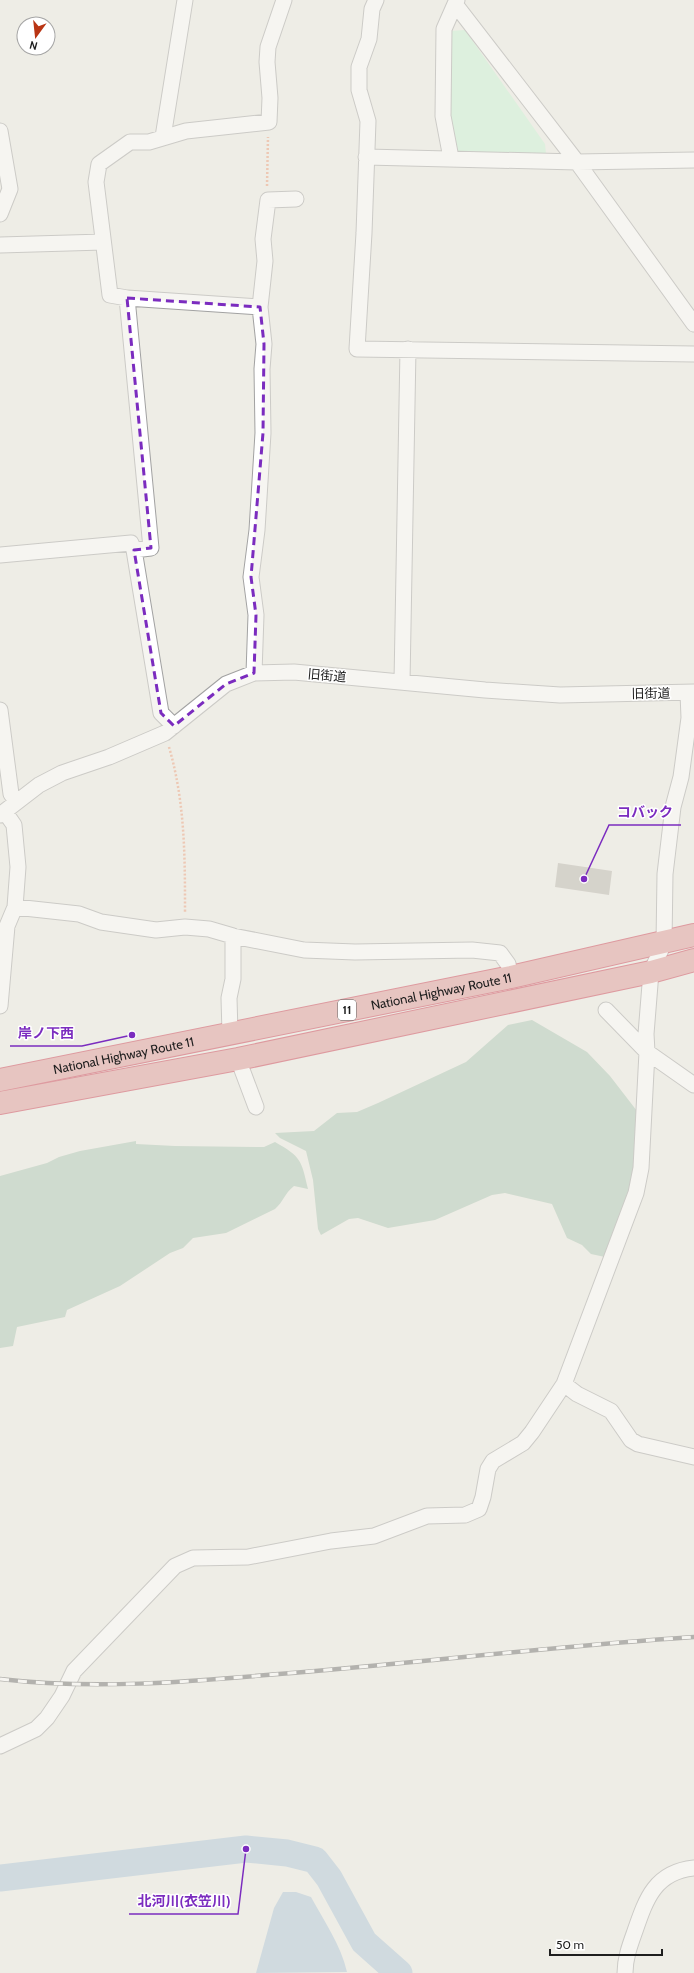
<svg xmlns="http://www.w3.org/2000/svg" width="694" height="1973" font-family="Cabin,'Noto Sans JP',sans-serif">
<rect width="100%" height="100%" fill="#eeede6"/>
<path fill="#a9c5b3" d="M532 1020 587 1052 610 1076 637 1111 632 1184 605 1257 591 1254 582 1245 567 1238 552 1204 505 1193 492 1195 435 1220 388 1228 358 1218 349 1219 321 1235 318 1229 313 1180 306 1151 280 1138 275 1133 314 1131 337 1113 357 1112 378 1103 466 1062 508 1025Z
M136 1141V1144L175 1146 264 1147 275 1142C301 1157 301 1159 308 1189L294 1186C284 1194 284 1201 275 1209L226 1233 193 1238 183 1248 170 1253 120 1286 67 1310 65 1317 17 1327 13 1346 0 1348V1176L47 1163 59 1157 80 1151Z"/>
<path fill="#c7f4d4" d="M465 30 545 144 546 154 457 152 449 119 450 31Z"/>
<path fill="#aac4d8" d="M283 1892H296L311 1897C324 1921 341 1945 347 1972L256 1973 274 1908Z"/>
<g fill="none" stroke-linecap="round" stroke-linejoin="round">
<path stroke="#aac4d8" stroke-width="27" d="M0 1878 246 1849 287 1853 315 1860 329 1878 364 1942 399 1973"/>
</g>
<path fill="#b7b3ac" d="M558 863 612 871 609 895 555 887Z"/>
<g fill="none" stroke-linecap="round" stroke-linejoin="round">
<defs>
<path id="street" d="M376 0 372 9 369 39 359 67V90L368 121 364 233 357 349 694 354
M457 0 455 4 577 162 694 324
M0 131 10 189 0 214
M163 137 185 0
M366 157 577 162 694 160
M451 158 443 116 444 29 455 4
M0 245 103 242
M127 298 110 295 96 182 99 164 130 142H149L186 131 269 122 270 98 267 62 268 47 284 0
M0 555 131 543 134 550
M254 673 256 615 251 577 257 530 263 433 262 369 264 344 260 307 265 261 263 239 268 200 296 199
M402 682 408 349
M0 710 11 794 17 802
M174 726 161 713 134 550 151 548 127 298 260 307
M0 815 39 785 62 773 109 757 165 733 226 684 254 673 294 672 485 690 560 695 694 692
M15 907 79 914 101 922 156 930 185 927 209 929 233 936 304 950 355 952 472 950 500 953 508 964 511 977
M0 1006 7 926 15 907 18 867 14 825 5 812
M606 1010 647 1052 694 1085
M230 1033 229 998 233 979V936
M238 1059 256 1107
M564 1384 577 1394 611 1411 631 1440 638 1444 694 1457
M0 1746 36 1729 47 1718 62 1696 74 1671 175 1566 193 1558 248 1557 331 1541 374 1536 427 1516 465 1515 479 1509 483 1497 488 1469 493 1461 523 1443 532 1432 564 1384 636 1193 641 1168 647 1052 646 1034 651 972 664 943 665 874 673 807 681 777 689 718 688 693
M625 1973C625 1958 630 1945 635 1931 646 1899 655 1872 694 1868"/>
<g id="highway">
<path id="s1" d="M0 1080 511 977 694 935"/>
<path d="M0 1103 238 1059 651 972 694 960"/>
</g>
</defs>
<use href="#street" stroke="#a2a2a2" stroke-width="17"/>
<use href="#highway" stroke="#c9364b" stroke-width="24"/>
<path stroke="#ec9c79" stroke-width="2.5" stroke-dasharray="2 2" stroke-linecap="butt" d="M267 186 268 137
M169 747C185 802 185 856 185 912"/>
<use href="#street" stroke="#fff" stroke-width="15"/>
<use href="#highway" stroke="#de9695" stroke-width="22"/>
<defs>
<path id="rail" d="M0 1679C93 1690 186 1682 279 1674 418 1663 556 1646 694 1637"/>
</defs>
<use href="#rail" stroke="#6c6c6c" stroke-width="4.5"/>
<use href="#rail" stroke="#fff" stroke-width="3" stroke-dasharray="9" stroke-linecap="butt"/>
</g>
<path d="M0 0H694V1973H0ZM127 298 260 307 264 344 263 433 251 577 256 615 254 673 226 684 174 726 161 713 134 550 151 548Z" fill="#eeede6" fill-opacity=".55" fill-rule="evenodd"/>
<path fill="none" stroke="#7b2cbf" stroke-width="3" stroke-dasharray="8 5" stroke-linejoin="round" d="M127 298 260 307 264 344 263 433 251 577 256 615 254 673 226 684 174 726 161 713 134 550 151 548Z"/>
<g text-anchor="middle" stroke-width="3" stroke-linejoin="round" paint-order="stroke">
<rect fill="#fff" stroke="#626262" stroke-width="1" x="338" y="1000" width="18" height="20" rx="3"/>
<g font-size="12" font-weight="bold" fill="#1e1e1e">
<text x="347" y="1014">11</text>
</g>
<g font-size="13" fill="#1e1e1e" stroke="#fff">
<text transform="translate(327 675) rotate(5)" y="5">旧街道</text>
<text transform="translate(651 693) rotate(-1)" y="5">旧街道</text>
<text dy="5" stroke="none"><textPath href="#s1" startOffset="450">National Highway Route 11</textPath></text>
<text dy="5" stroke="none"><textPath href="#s1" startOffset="126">National Highway Route 11</textPath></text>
</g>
</g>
<path fill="none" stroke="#7b2cbf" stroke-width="1.5" d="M584 879L609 825H681M132 1035L82 1046H10M246 1849L238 1914H129"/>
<g fill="#7b2cbf" stroke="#fff" stroke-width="1.5">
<circle cx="584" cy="879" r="4"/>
<circle cx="132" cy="1035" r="4"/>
<circle cx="246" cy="1849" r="4"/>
</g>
<g font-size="14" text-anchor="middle" font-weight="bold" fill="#7b2cbf" stroke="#fff" stroke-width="3" stroke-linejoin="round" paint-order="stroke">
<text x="645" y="817">コバック</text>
<text x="46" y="1038">岸ノ下西</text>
<text x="184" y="1906">北河川(衣笠川)</text>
</g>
<g transform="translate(36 36) rotate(195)"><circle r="19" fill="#ffffff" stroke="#a5a5a5"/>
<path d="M0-3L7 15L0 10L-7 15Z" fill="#b93514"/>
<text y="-6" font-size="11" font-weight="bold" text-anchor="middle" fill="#1e1e1e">N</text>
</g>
<path d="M550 1949v6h112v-6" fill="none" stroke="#1e1e1e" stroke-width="2"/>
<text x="556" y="1949" font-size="12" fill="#1e1e1e" stroke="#ffffff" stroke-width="3" paint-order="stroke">50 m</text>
</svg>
